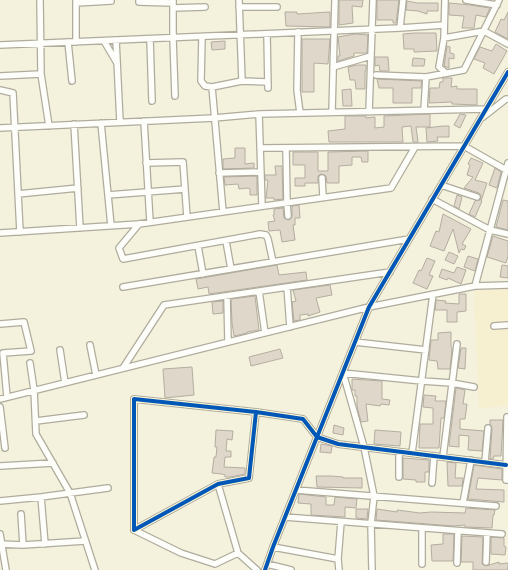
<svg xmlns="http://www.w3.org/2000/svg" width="508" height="570" font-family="Inter,sans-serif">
<rect width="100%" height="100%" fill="#f4f1dd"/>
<path fill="#f6efd0" d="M508 288V406L479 408 474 291Z"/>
<path fill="#ded7ca" stroke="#b4ada1" d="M339 0H363L362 7 352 6 353 23 339 25Z
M377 0H399L396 23H393V20H377Z
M407 1 417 3H438V11H427V14L418 11 406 10Z
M449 3 470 5 490 8 486 17 476 15 474 28H462L464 16 449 15Z
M285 12H297V14L330 12V27L286 26Z
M508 12V39L495 32 501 19 504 20Z
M415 33H436L437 51 414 52V49H404L403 34Z
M355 34 368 35 367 53H354V56L338 61V56H340L338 37Z
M302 39H330L328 64 314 63V92H302Z
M225 41V49L212 50 211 42Z
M496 44 507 51 494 74 483 68 485 63 474 59 480 47 492 51Z
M447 46 450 47V53L454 54V59L449 58V68L444 66Z
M375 57H388L389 71H380L379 65 375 66Z
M413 58 425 59 424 66H412Z
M357 65H366V71H365V89H356L355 80H350L348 67Z
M443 78H452L451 87 457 86V89H477V105L452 104V102L429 103 430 88H439L440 82H443Z
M377 79 422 81 421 88H412V103H393V88H379Z
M351 89 352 106H343L342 90Z
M430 114V127H416L418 142H413L411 126 402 127 403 142H329L328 131 345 129V116H366V118L375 117V128L384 127V116Z
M460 114 466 115 460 128 454 125Z
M443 126H449V137H437L438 141 427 142 426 128Z
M235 148H245V164L254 163V168L223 169V159L235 158Z
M368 151V162H362L361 157H352V165L339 166V183H327L326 176 321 174 318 176V183H305V186H295V178H305V165H293V152H318V171H328V152Z
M471 158 483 163 475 180 487 183 481 201H482L475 217 469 214 475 201 480 200 481 196 479 193 464 188 473 177 467 175 470 165 468 164Z
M275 166H282L283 199 274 200V198H266L268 180H265V175H276Z
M495 168 501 172 497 188 489 185Z
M257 176V195H250V189L248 188 239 189 238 184 225 185 224 177Z
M457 195 462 197 459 209 454 206Z
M503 200 508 201V230L496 227Z
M299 205 300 218H295V225H293L295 240 282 242 280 230 269 231 268 222 275 221 273 215H274V209L283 208 284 218 289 220 292 217V206Z
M443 214 471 229 462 244 466 246 464 250 461 249 459 253 453 229 444 251 430 246 436 231 439 232Z
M493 236 508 241V256L506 263 487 257Z
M449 252 458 256 454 264 445 260Z
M468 256 478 259 475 271 464 267Z
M427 258 435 261 429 275 433 276 427 289 413 283 419 270 421 271Z
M277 265 279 275 306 272 307 280 209 294 208 287 198 289 196 279Z
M502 265 508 266V278L500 277Z
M457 267 466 270 461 284 448 278 447 280 439 277 442 269 454 273Z
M330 285 332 295 316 298 320 312 308 316V314L300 315V320L294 321 292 302 296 301 293 290Z
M459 294H466V311L457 312V322H447V310H435L436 300 446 301 445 303 459 304Z
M255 296 259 330 247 332V333L234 336 232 323 231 299Z
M223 301V313L213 314 212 302Z
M451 332V347L452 348 450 369H438L437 361 429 360 431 340H438V333Z
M461 348H466L465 369 458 368Z
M280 349 283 358 251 366 249 357Z
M192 367 194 395 165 398 163 369Z
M352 379 382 381V399L390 400 389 405 381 404 380 406 366 404 368 421 361 422 357 406V396H355V390H352Z
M456 388 465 390 463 404H467L465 419H460V429L484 431 482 451 468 450 469 436 459 435V447L449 446Z
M424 395 436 396 435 401H446L444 418H441L439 448H419L420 424H433V408L423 407Z
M490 420H503L501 456H494L493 459H490L492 428 490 424Z
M334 425 344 428 343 435 333 433Z
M216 430 233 431 232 440 227 439 226 451H231V457H225L224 467 245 468V474L230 477H225V475L222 474 212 473 214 458V457H216L217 447H215Z
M375 430 401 432 400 446 374 444Z
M321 444 332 446 331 453 320 452Z
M403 458 429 460V472H425V482H416V480L403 479Z
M447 462 456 463 455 478H463L462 486H448Z
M474 465 502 469V480L478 478 476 489 504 490V502L468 499Z
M316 476H331L343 477V478H362V488L317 487Z
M299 494 326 497V505H334L335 497 357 499 356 508 345 507V517L311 515V504L298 503Z
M466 508 495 510 494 515H493L492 528 465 527V525L453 526 376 520 377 509 397 512V510L420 513 431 512 465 513Z
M356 509H368L367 519 356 518Z
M443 534H454L453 561H432L431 545 443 544Z
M462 536 483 537 482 564 486 566 499 562V564L508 563V570H473V562H461Z
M491 537 504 538V546L506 547 505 555 491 554Z"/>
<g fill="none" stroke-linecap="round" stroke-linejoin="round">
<defs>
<path id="street" d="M40 0 41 74 49 126
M139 0V2L173 3
M173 0V38L175 96
M239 0 242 81
M445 0 444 38 439 67 446 73
M466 0 497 5
M76 3 111 1
M239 7H277
M173 8 205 7
M400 28 444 25
M298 32 297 90 300 113
M267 34 268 88
M202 37 201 81 205 86 212 87 242 81 268 82
M444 38 484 31 508 44
M150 39 152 101
M116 40 120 122
M104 41 117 63
M68 42 72 81
M76 42V0
M0 45 400 28 403 0
M333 67 371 56
M376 75 426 77
M0 76 41 74
M212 87 223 212
M0 90 13 93 20 232
M424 110 426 77 464 70 499 0
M332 112 335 0
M369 112 373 0
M259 114 262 206
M483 117 506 99H508
M144 121 150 222
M101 123 111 226
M74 124 80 228
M0 128 214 118 259 114 486 109
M260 148 464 146 508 171
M286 148 287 203 288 216
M146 163 183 162 187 217
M219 173 261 172
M322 178 323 197
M441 185 477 197
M18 194 78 188
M108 195 185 189
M432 199 490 230 508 234
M139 224 119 248 123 259 260 234 266 235 268 239 273 262
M0 233 139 224 391 188 415 147
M226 241 231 269
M198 246 203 274
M475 286 508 163
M123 287 409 239
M287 287 290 327
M259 291 265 333
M227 296 228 342
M0 324 24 322 31 351 3 353 7 397
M494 326 508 325
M355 342 426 350
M90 345 96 375
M60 350 65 383
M30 363 34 390 36 434 70 493 95 570
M123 368 164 305 390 272
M0 399 369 307 475 286 508 285
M0 407 5 448
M256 412 249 478 218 484 134 530V399L256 412 303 419 317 437 338 444 506 465
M507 417 506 480H508
M36 421 84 415
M412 453 433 294
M443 457 457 344
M485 462 488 428
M0 466 53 463
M399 477V452
M432 483 434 456
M218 484 238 553
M296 490 496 506
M41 497 45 544
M0 501 41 497 108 488
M463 503 471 460
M21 514 23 545
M285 517 502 534
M134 530 181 553 215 564 238 553 257 570
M0 534 6 570
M0 544 23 545 85 541
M273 547 338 559 341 522
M338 559 339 570
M486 562 487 533
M457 563 458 531
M267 564 291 570
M422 564V528
M265 570 273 547 369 307 508 72
M372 570 371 524 374 496 364 447 343 373 422 381 452 383 474 387"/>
</defs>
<use href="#street" stroke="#afac9d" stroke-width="8"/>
<use href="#street" stroke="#fdfdfa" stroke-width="5.5"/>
<defs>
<path id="cycleway" d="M256 412 249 478 218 484 134 530V399L256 412 303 419 317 437 338 444 506 465
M265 570 273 547 369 307 508 72"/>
</defs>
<use href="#cycleway" stroke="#fdf7d4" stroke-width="6"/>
<use href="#cycleway" stroke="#0057b8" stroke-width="4"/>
</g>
</svg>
